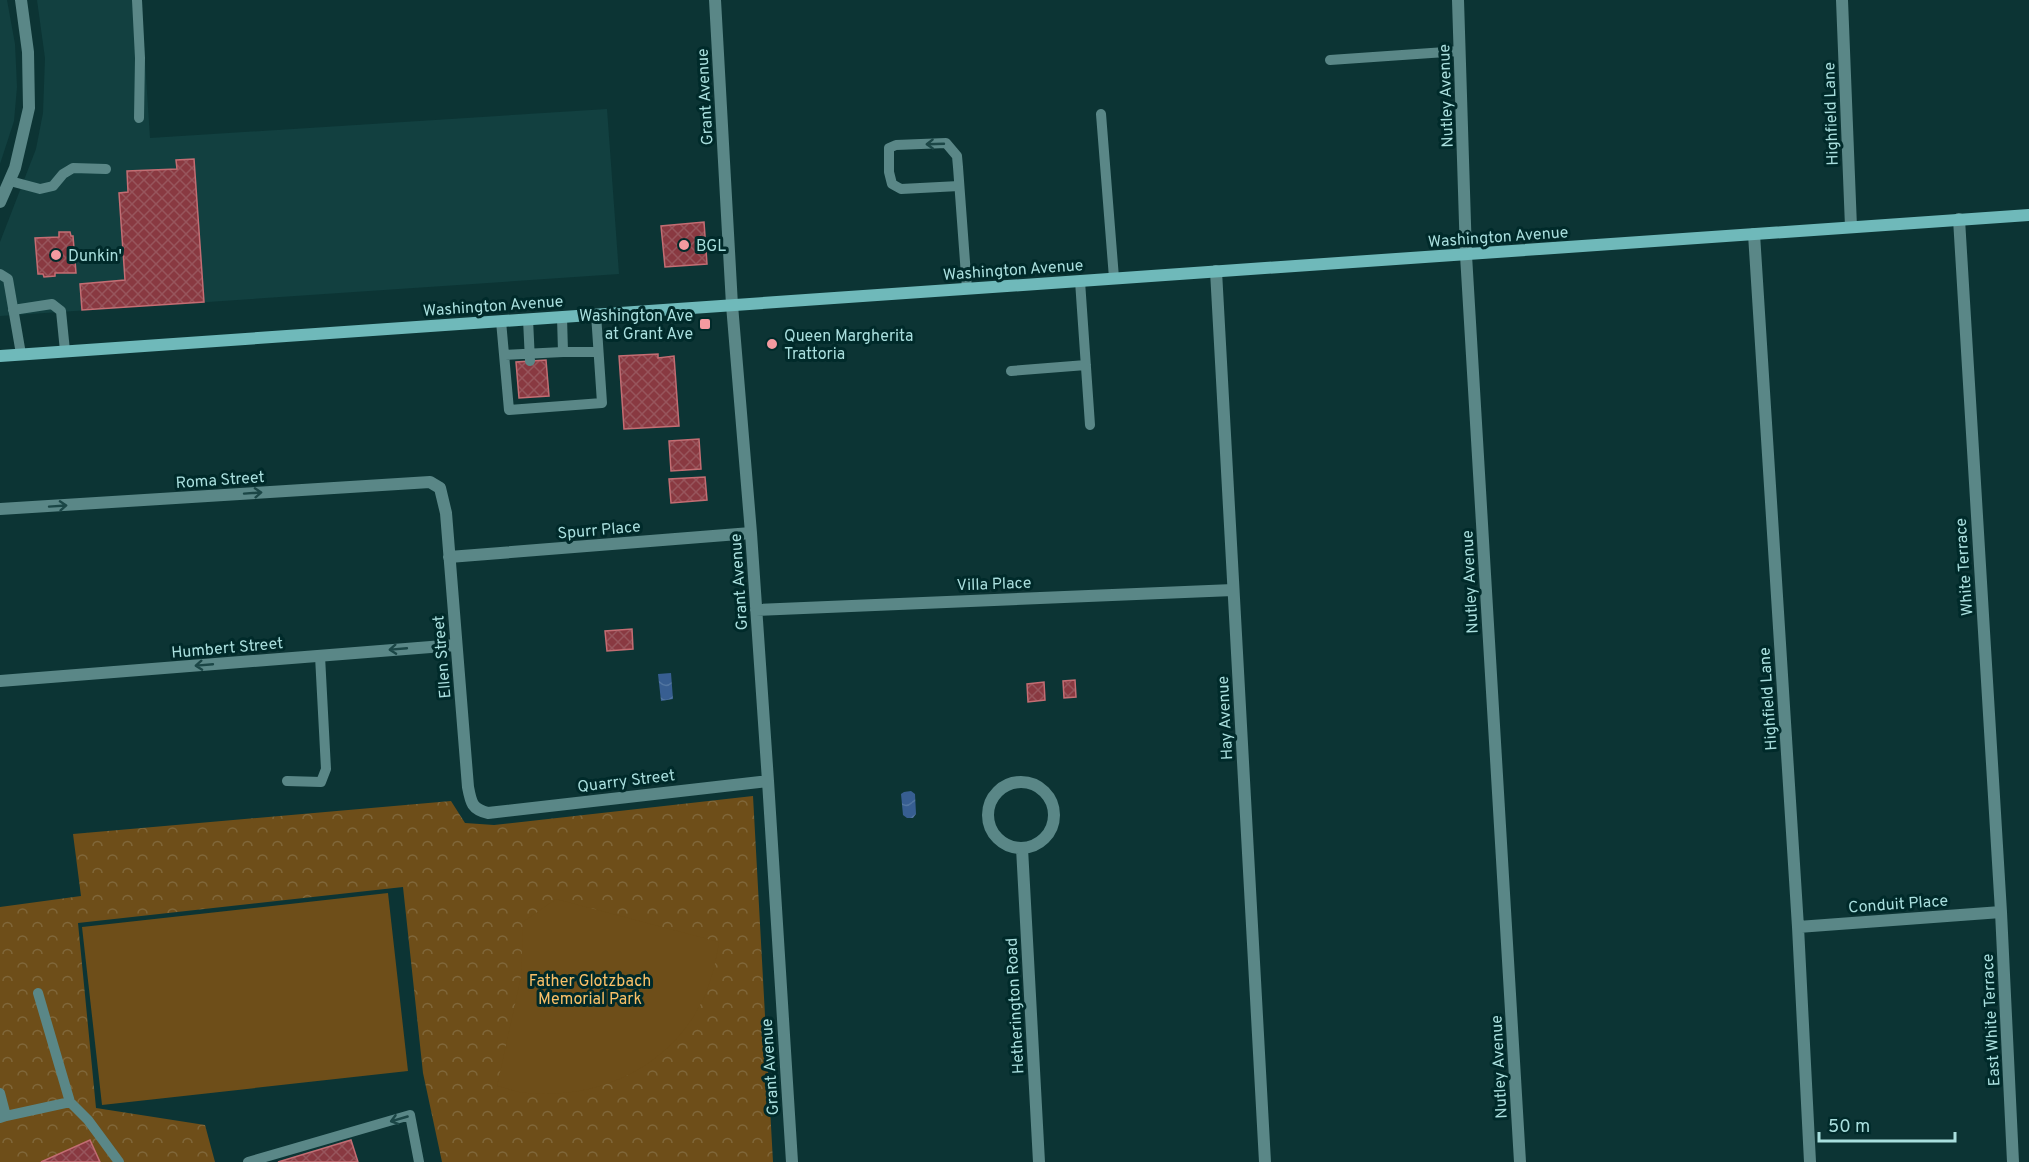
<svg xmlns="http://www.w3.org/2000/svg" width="2029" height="1162" font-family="Overpass,sans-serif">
<defs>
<pattern id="park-crowns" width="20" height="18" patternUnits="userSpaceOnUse" patternTransform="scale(1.5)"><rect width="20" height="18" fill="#6e4e19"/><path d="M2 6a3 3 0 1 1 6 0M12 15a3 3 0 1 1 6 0" fill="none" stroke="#80673a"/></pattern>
<pattern id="water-waves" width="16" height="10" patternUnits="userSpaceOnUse" patternTransform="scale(1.5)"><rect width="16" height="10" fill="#375e91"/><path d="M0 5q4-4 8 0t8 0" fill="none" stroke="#5175a0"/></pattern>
<pattern id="building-cross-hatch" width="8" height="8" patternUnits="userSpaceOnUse" patternTransform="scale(1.5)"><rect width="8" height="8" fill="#893941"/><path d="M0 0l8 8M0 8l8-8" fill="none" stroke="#97555c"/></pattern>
</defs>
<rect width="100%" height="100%" fill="#0c3434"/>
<path fill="#124040" d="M0 0H7L15 44 17 87 14 121 0 164Z
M37 0H141L150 138 607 109 619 274 0 316V242L36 149 43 113 45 58Z"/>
<path fill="url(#park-crowns)" d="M753 796 773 1162H442L423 1073 403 887 78 923 96 1108 205 1125 215 1162H0V907L81 896 73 834 451 801 465 823 494 825Z"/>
<path fill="#6e4e19" d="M388 893 408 1071 102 1105 82 927Z
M556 899 719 942C716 961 712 978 705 995 674 1065 601 1100 528 1093 518 1093 507 1088 497 1086L521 977 523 922Z"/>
<path fill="url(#water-waves)" d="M671 673 673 699 661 701 658 674Z
M911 791 915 794 916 814 913 818H907L903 815 901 794 904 792Z"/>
<path fill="url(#building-cross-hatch)" stroke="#c36d73" stroke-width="1.5" d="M194 159 204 302 82 310 80 284 125 280 119 193 128 192 127 171 177 169 176 160Z
M704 222 707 264 665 267 661 226Z
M59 232H70L71 236H73L76 273H55V276L44 277 43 274H38L35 238 59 237Z
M658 354V358L674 356 679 426 624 429 619 356Z
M546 360 549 396 519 398 516 362Z
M699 439 701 469 671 471 669 441Z
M705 477 707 500 671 503 669 479Z
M632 629 633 649 607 651 605 631Z
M1075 680 1076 697 1064 698 1063 681Z
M1044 682 1045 700 1028 702 1027 684Z
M90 1140 100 1162H41Z
M351 1140 358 1162H278Z"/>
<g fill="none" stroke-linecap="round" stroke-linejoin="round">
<path stroke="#5a8787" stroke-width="10" d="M137 0 140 58 139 118
M1330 60 1460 51
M1101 114 1114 278
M10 181 40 189 53 186 63 174 73 168 106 169
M959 186 901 189 892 184 889 172V148L896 145 946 143 957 156 958 167 967 289
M0 274 8 279 21 354
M1080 281 1090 425
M13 310 52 304 61 311 65 351
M562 317 563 352H598
M528 319 530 361
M501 321 509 410 602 403 596 314
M505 355 563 352
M1011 371 1086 365
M287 781 321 782 326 769 320 656
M0 1093 6 1116 0 1118
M70 1102 88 1120 119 1162
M6 1116 70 1102 38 993
M248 1162 410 1115 419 1162"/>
<path stroke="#5a8787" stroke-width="12" d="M715 0 732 305 751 533 768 781 792 1162
M1458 0 1466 255 1520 1162
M1842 0 1851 227
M1959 219 2001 912 2013 1162
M1754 234 1798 927 1810 1162
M1216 271 1265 1162
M0 509 430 482 440 488 446 513 468 787C471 803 472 809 488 813L768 781
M449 557 751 533
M756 610 1233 590
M0 681 456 645
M988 815a33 33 0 1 1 66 0a33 33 0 1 1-66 0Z
M1022 848 1039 1162
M1798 927 2001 912"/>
<path stroke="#5a8787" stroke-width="12" d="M0 202 15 168 29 108 28 52 21 0"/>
<path stroke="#6fb9ba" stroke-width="12" d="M0 356 2029 215"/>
</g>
<defs><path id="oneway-shaft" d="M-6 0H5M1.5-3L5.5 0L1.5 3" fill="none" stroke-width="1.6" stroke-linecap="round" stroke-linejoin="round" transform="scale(1.5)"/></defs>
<g stroke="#1b4646">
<use href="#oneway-shaft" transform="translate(935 144) rotate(178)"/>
<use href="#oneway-shaft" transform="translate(253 493) rotate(-4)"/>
<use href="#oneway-shaft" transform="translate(58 506) rotate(-4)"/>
<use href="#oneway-shaft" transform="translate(398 649) rotate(175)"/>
<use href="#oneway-shaft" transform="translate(204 665) rotate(175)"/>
<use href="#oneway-shaft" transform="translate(399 1119) rotate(164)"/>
</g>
<g fill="#f49aa0" stroke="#002a2a" stroke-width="2">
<circle cx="684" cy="245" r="6"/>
<circle cx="56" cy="255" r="6"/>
<rect x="699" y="318" width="12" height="12" rx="3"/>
<circle cx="772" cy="344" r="6"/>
</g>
<g text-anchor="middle" stroke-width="6" stroke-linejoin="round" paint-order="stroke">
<g font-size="16" fill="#a9dfde" stroke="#002a2a">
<text transform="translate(1445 96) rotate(-92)" y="6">Nutley Avenue</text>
<text transform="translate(704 97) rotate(-93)" y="6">Grant Avenue</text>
<text transform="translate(1830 114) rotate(-92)" y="6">Highfield Lane</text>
<text transform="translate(1498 236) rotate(-4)" y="6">Washington Avenue</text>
<text transform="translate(1013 269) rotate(-4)" y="6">Washington Avenue</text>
<text transform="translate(493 305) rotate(-4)" y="6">Washington Avenue</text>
<text transform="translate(220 479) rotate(-4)" y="6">Roma Street</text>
<text transform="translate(599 529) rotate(-5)" y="6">Spurr Place</text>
<text transform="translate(1963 567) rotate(-94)" y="6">White Terrace</text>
<text transform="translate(738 582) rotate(-94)" y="6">Grant Avenue</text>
<text transform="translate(1469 582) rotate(-93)" y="6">Nutley Avenue</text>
<text transform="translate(994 583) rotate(-2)" y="6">Villa Place</text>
<text transform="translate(227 647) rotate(-5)" y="6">Humbert Street</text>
<text transform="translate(441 657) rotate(-95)" y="6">Ellen Street</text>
<text transform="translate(1767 699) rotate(-94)" y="6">Highfield Lane</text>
<text transform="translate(1224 718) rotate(-93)" y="6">Hay Avenue</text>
<text transform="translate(626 780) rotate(-7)" y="6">Quarry Street</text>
<text transform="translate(1898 903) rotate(-4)" y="6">Conduit Place</text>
<text transform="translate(1014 1006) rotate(-93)" y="6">Hetherington Road</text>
<text transform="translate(1990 1020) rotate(-93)" y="6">East White Terrace</text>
<text transform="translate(769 1067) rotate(-94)" y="6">Grant Avenue</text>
<text transform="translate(1498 1067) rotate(-93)" y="6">Nutley Avenue</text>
</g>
<g font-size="16" fill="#a9dfde" stroke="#002a2a" text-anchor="start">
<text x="696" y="251">BGL</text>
<text x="68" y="261">Dunkin'</text>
<text x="693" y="321" text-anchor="end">Washington Ave<tspan x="693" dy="18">at Grant Ave</tspan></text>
<text x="784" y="341">Queen Margherita<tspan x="784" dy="18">Trattoria</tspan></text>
</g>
<g font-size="16" fill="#f9c068" stroke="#002a2a">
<text x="590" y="986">Father Glotzbach<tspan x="590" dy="18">Memorial Park</tspan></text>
</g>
</g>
<path d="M1819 1132v9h136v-9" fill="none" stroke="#a9dfde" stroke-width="3"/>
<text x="1828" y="1132" font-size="18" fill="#a9dfde" stroke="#002a2a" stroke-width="4.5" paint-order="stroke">50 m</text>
</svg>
